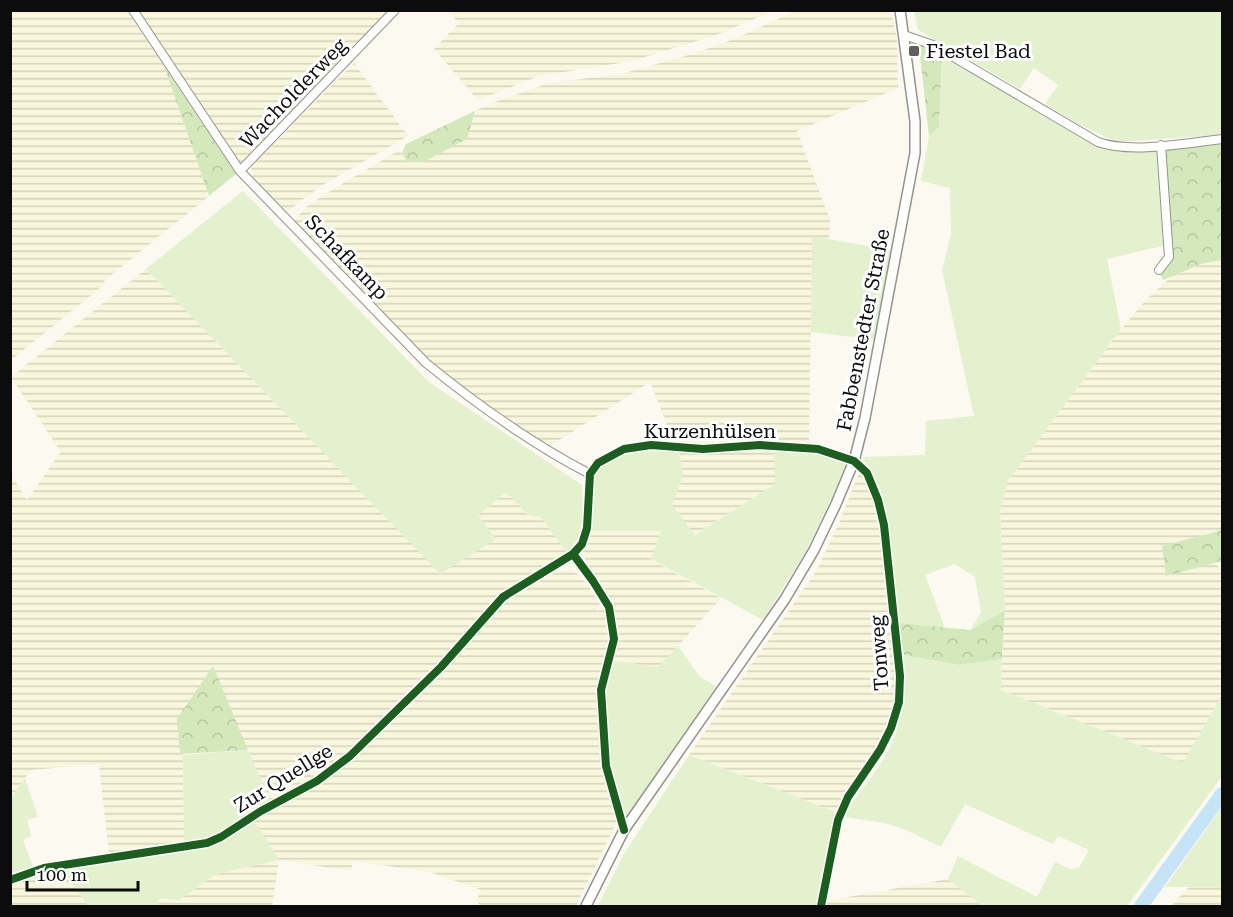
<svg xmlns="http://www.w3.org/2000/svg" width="1233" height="917" font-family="'Roboto Serif',serif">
<defs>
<pattern id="farmland-rules" width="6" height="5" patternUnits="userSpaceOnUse" patternTransform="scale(1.5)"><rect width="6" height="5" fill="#f8f6dc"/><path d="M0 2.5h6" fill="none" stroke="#d3d2bc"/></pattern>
<pattern id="forest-crowns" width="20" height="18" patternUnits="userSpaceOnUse" patternTransform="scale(1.5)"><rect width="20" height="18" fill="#d3e9bc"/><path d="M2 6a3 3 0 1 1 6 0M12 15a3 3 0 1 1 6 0" fill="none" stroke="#b4c7a0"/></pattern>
</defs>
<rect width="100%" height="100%" fill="#fbf9f0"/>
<path fill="url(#farmland-rules)" d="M11 11H127L164 66 209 196 104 281 105 284 11 360Z
M137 11H391L247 162H238Z
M447 11H773L719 34 632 61 539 76 478 100 434 49 459 23Z
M795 11H891L897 39 898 88 797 131 830 220 829 239 812 237 809 445H675L650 382 547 448 428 361 294 221 306 207 322 196 398 151 402 153 407 162 466 139 475 111 492 103 549 83 621 74 696 53 739 37Z
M354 63 408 136 319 187 287 212 253 178 251 167Z
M1222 260V530L1162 547 1166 576 1212 563 1222 568V695L1183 763 1001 690 1005 610 1000 510 1008 481 1121 329 1147 299 1171 277 1201 264Z
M146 269 440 573 495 538 478 515 506 491 528 515 541 517 567 553 500 597 438 666 346 756 314 779 270 801 212 667 180 754 183 755 184 841 109 853 99 764 31 770 11 798V475L27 500 61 452 11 377Z
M775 449V484L694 535 672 505 683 476 679 452Z
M860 470 874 501 880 528 890 611 895 678 894 703 887 727 876 748 835 812 689 755 817 570 840 521Z
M592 531H661L651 560 721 598 659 667 606 660 599 689 598 705 601 767 617 821 576 906H482L476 902 481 890 430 872 353 861 351 871 279 860 272 906H158L159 898 179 900 216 874 279 860 253 819 319 784 370 744 443 670 506 602 516 594 554 573 572 569 588 585 600 604 596 613 607 600 586 563 583 551 586 540Z
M34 874 36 879 68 877 88 906H11V882Z
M948 879 983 906H825L826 901Z
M1189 887H1222V906H1171Z"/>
<path fill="#e3f1cf" d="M914 11H1222V135L1116 142 1077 123 1045 104 1058 85 1034 68 1020 89 918 30Z
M942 54 1091 143C1119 155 1129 153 1159 149L1166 245 1107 259 1121 329 1008 481 1000 510 1005 610 971 630 981 612 975 577 955 564 925 575 945 628 898 623 887 524 863 457 925 455 926 421 974 416 942 270 951 234 950 188 921 181 929 136 939 127Z
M243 191 429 382 582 485C582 511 587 534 567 553L541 517 528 515 506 492 478 515 496 539 440 574 146 269Z
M812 236 895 251 878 340 811 332Z
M775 449 818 453 849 462 806 551 763 620 651 559 661 531H592C593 518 591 487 595 476 604 447 656 451 679 452L683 476 672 505 695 535 775 484Z
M678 646 700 677 719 688 626 821H617C612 803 604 785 601 767 595 731 598 695 606 660L658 667Z
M904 655 959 665 1002 659 1001 690 1183 763 1222 695V776L1127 906H983L948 879 958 856 1037 897 1055 862 1070 869 1079 868 1089 850 1058 836 1053 844 965 804 941 847 906 830 885 823 844 817C856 794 876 774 888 751 904 721 905 688 904 655Z
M248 750 270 801 224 831 209 838 184 841 183 755Z
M689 755 835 812 816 906H598L625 852Z
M25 778 38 817 27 820 31 836 23 840 33 867 11 874V798Z
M1222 807V887H1165Z
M253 819 279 860 216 874 179 900 159 898 158 906H88L68 877 36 879 34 874 44 869 207 845Z"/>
<path fill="url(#forest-crowns)" d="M919 46H929L942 54 939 127 929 136Z
M164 66 236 174 209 196Z
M475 111 467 139 423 162H407L402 153 406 144Z
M1222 144V260L1201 264 1163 280 1160 274 1170 259 1163 150Z
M1222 530V561L1166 576 1162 546Z
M1005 610 1002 659 959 665 904 655 898 623 971 630Z
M213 666 248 750 180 754 177 719Z"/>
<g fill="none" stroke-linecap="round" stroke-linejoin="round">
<path stroke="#c5e4f6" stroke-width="14" d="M1141 906 1222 794"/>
<defs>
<path id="minor" d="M133 10 240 171 426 363C475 403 534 445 590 474
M904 35 933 45 1098 142C1131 154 1187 143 1222 139
M240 171 395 10
M1159 270 1169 257 1161 145
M624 830 606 766 601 690 614 639 609 607 593 581 573 554 582 544 587 528 590 474 598 463 624 449 651 445 703 449 760 445 818 449 854 461 867 473 878 500 884 525 900 676 899 702 891 728 880 750 848 797 838 820 821 906
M10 880 44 868 207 843 221 837 261 811 317 781 350 756 441 667 503 597 573 554"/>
<path id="tertiary" d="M586 906 624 830 785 599 814 550 836 504 854 461 865 418 915 153V121L900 10"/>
</defs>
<use href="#minor" stroke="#94938f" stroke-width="10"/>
<use href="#tertiary" stroke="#94938f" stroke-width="12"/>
<use href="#minor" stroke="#fefefd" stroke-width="8"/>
<use href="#tertiary" stroke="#fefefd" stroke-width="9"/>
<defs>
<path id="cycleway" d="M624 830 606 766 601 690 614 639 609 607 593 581 573 554 582 544 587 528 590 474 598 463 624 449 651 445 703 449 760 445 818 449 854 461 867 473 878 500 884 525 900 676 899 702 891 728 880 750 848 797 838 820 821 906
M10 880 44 868 207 843 221 837 261 811 317 781 350 756 441 667 503 597 573 554"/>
</defs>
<use href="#cycleway" stroke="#fff" stroke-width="11"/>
<use href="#cycleway" stroke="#1b5e20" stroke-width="8"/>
</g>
<rect fill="#605f5c" stroke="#fff" stroke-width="2" x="908" y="45" width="12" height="12" rx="3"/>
<g text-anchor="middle" stroke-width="6" stroke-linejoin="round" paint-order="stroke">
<g font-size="20" fill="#0c0c0c" stroke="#fff" text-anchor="start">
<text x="926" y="58">Fiestel Bad</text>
</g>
<g font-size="20" fill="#0c0c0c" stroke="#fff">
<text transform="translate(293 93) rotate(-46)" y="7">Wacholderweg</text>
<text transform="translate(347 257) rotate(46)" y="7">Schafkamp</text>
<text transform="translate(863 330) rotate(-79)" y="7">Fabbenstedter Straße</text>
<text x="710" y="438">Kurzenhülsen</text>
<text transform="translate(879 653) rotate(-94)" y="7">Tonweg</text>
<text transform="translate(283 778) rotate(-32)" y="7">Zur Quellge</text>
</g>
</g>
<rect width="1233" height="917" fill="none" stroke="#0c0c0c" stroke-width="24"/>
<path d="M27 881v9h111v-9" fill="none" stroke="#0c0c0c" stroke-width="3"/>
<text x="36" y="881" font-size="18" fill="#0c0c0c" stroke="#ffffff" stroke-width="4.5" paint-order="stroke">100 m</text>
</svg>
